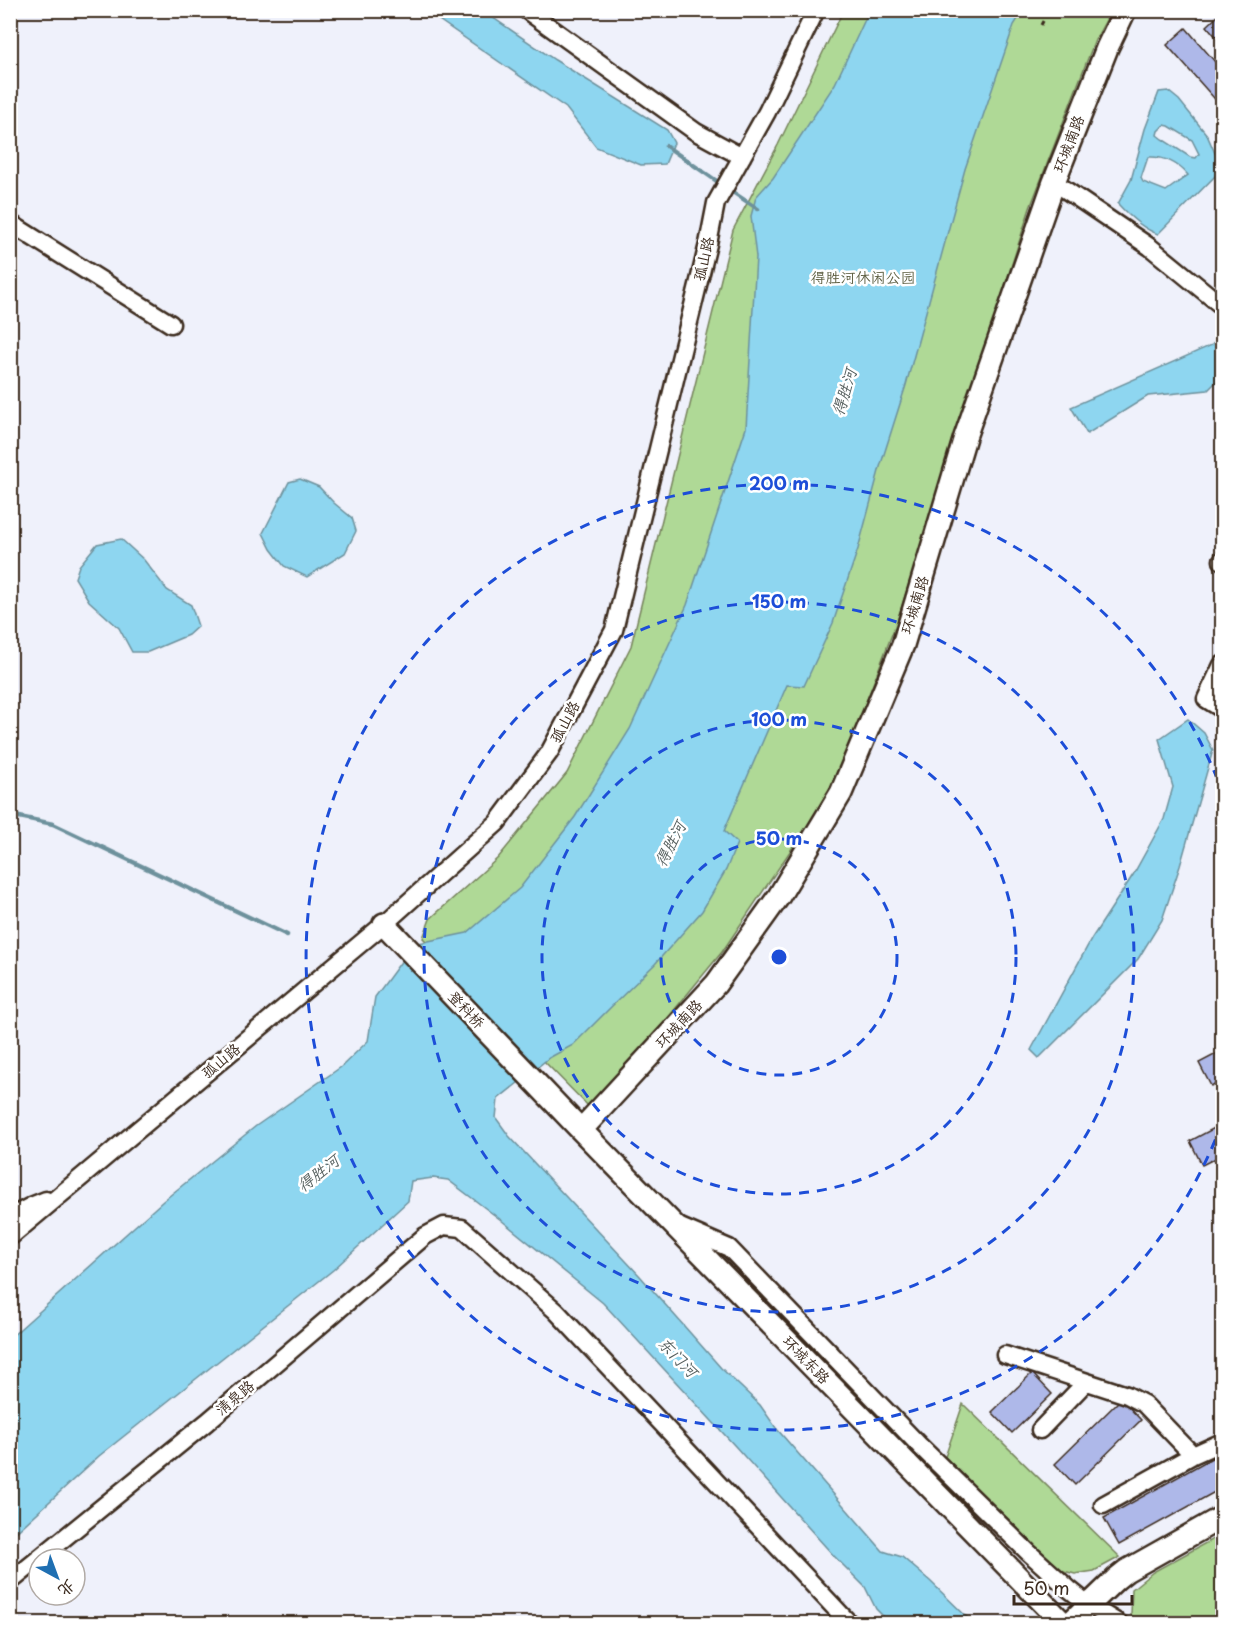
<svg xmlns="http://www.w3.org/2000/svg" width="1233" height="1634" font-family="'Playpen Sans','LXGW WenKai TC',sans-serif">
<rect width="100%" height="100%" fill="#eff1fb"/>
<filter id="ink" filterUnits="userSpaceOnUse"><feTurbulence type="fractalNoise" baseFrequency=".0167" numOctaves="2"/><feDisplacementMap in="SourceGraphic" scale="12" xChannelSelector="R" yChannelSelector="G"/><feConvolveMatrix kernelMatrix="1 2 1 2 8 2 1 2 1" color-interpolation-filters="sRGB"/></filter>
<g filter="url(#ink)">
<path fill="#afd996" stroke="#75825a" stroke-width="1.5" d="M843 11H1111L1095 40 1030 208 897 621 834 786 722 952 592 1110 423 938 430 919 498 858 567 773 631 646 733 230 778 145Z
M963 1404 1120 1557 1094 1571 1075 1574 1060 1570 945 1457Z
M1222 1534V1623H1140L1131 1615 1132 1589 1153 1572Z"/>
<path fill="#8ed6f0" stroke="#6d919c" stroke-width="1.5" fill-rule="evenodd" d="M426 11H483L555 60 667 130 674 143 665 164 641 165 596 147 566 108Z
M869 11H1023L1014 25 965 169 906 385 880 467 858 549 833 623 804 686 787 685 724 831 737 843 726 870 702 911 655 964 612 1006 573 1045 549 1058 498 1099 496 1118 509 1136 640 1276 721 1368 760 1405 776 1428 883 1551 902 1557 930 1581 973 1623H890L876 1609 865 1587 834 1556 735 1446 603 1303 501 1220 448 1180 433 1178 411 1181 408 1201 333 1270 99 1456 11 1537V1337L163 1201 256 1126 341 1067 368 1041 375 997 414 944 467 933 520 888 575 817 630 729 687 605 746 428 756 257 751 216 756 197 773 178 835 84Z
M1168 91 1179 100 1207 135 1222 169 1158 234C1143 229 1129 216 1118 204L1131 180 1145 129 1159 92ZM1164 125 1169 126 1192 140 1199 154 1196 158 1190 157 1162 139 1157 135 1158 131ZM1148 157C1163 156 1178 163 1188 175L1166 191 1143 182 1141 178Z
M1222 333V376L1208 390 1148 396 1087 434 1071 407 1212 345Z
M300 479 319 487 334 503 352 518 356 531 345 553 307 577 284 566 271 549 263 533 289 482Z
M121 539 144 560 167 590 191 605 198 626 188 635 148 652H132L119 628 89 601 75 578 79 566 97 544Z
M1188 719 1204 733 1213 750 1180 866 1162 920 1138 959 1039 1058 1031 1050 1092 938 1133 875 1164 819 1173 787 1159 739Z"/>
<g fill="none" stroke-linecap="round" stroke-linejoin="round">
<path stroke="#6d919c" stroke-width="4.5" d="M666 146 721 184
M728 189 758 209
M10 815 53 824 287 935"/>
</g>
<path fill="#aeb8e9" stroke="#3b2a1e" stroke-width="1.5" d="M1222 12V44L1207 26Z
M1186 28 1222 70V105L1221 106 1167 45Z
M1222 1051V1080L1211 1086 1199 1063Z
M1222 1124V1155L1202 1165 1190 1141Z
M1032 1373 1052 1394 1012 1433 992 1412Z
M1121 1399 1141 1420 1075 1485 1055 1464Z
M1219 1454 1222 1461V1488L1119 1545 1104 1518Z"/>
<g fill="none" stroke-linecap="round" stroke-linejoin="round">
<defs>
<path id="minor" d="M526 10 696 132 742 157
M1054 182 1150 247 1222 306
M10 223 171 324
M1222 560V561
M1222 665 1206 699 1222 709
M10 1217 31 1206 46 1200
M678 1226 729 1248 920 1446 1028 1552 1069 1589 1089 1605 1120 1624
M10 1237 384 924 497 823 549 753 614 630 708 244 716 203 767 112 816 10
M1005 1355 1127 1395 1144 1404 1193 1455
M1040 1430 1086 1382
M1103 1505 1193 1455 1222 1442
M10 1582 207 1422 425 1236 444 1226 462 1228 556 1311 850 1624"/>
<path id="major" d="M384 924 581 1130 1064 1624
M581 1130 716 984 779 896 841 793 903 645 965 437 1054 182 1107 48 1125 10
M1069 1624 1116 1579 1126 1571 1222 1517"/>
</defs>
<use href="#minor" stroke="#3b2a1e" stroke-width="21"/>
<use href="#major" stroke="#3b2a1e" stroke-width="26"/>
<path stroke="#3b2a1e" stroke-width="3" stroke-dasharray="4.5 4.5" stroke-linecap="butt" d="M1041 25 1049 10"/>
<use href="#minor" stroke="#fff" stroke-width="16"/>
<use href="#major" stroke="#fff" stroke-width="21"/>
</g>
</g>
<g fill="none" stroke="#1d4ed8" stroke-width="3" stroke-dasharray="10 8">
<circle cx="779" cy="957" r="118"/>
<circle cx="779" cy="957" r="237"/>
<circle cx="779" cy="957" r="355"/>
<path d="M1222 1123A473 473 0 1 1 1222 791"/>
</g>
<g text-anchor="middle" stroke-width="5" stroke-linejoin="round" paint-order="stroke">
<g font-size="15" fill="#3b2a1e" stroke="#fff">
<text transform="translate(1069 144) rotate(-69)" y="5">环城南路</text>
<text transform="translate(704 259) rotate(-77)" y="5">孤山路</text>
<text transform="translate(915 605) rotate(-73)" y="5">环城南路</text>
<text transform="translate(565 722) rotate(-62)" y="5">孤山路</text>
<text transform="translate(466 1010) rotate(46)" y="5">登科桥</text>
<text transform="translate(679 1024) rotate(-47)" y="5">环城南路</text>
<text transform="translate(221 1061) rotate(-40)" y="5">孤山路</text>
<text transform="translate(806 1360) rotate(46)" y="5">环城东路</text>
<text transform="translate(235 1398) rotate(-40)" y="5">清泉路</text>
</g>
<g font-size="15" fill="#5e5f42" stroke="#fff">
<text x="863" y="283">得胜河休闲公园</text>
</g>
<g font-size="16" font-style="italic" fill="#545e5d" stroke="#fff">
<text transform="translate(844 392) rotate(-73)" y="6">得胜河</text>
<text transform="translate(670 844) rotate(-63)" y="6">得胜河</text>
<text transform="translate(318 1173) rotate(-38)" y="6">得胜河</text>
<text transform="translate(678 1357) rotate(46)" y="6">东门河</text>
</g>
</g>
<circle cx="779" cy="957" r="9" fill="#1d4ed8" stroke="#fff" stroke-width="3"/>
<g font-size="18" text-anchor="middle" font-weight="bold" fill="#1d4ed8" stroke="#fff" stroke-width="5" stroke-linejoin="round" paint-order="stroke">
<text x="779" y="490">200 m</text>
<text x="779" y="608">150 m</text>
<text x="779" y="726">100 m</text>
<text x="779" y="845">50 m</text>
</g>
<rect width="1233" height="1634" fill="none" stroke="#fff" stroke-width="36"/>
<rect x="18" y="18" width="1197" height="1598" fill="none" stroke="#3b2a1e" stroke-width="2" filter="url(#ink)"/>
<g transform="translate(57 1577) rotate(139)"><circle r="28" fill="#ffffff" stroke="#b1aaa5" stroke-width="1.5"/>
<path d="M0-4.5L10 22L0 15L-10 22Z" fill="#1f6fb2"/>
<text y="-9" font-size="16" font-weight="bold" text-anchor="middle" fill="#3b2a1e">北</text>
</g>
<path d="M1014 1595v9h118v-9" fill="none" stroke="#3b2a1e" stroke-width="3"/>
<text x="1023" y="1595" font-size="18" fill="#3b2a1e" stroke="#ffffff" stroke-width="4.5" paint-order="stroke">50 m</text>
</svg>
